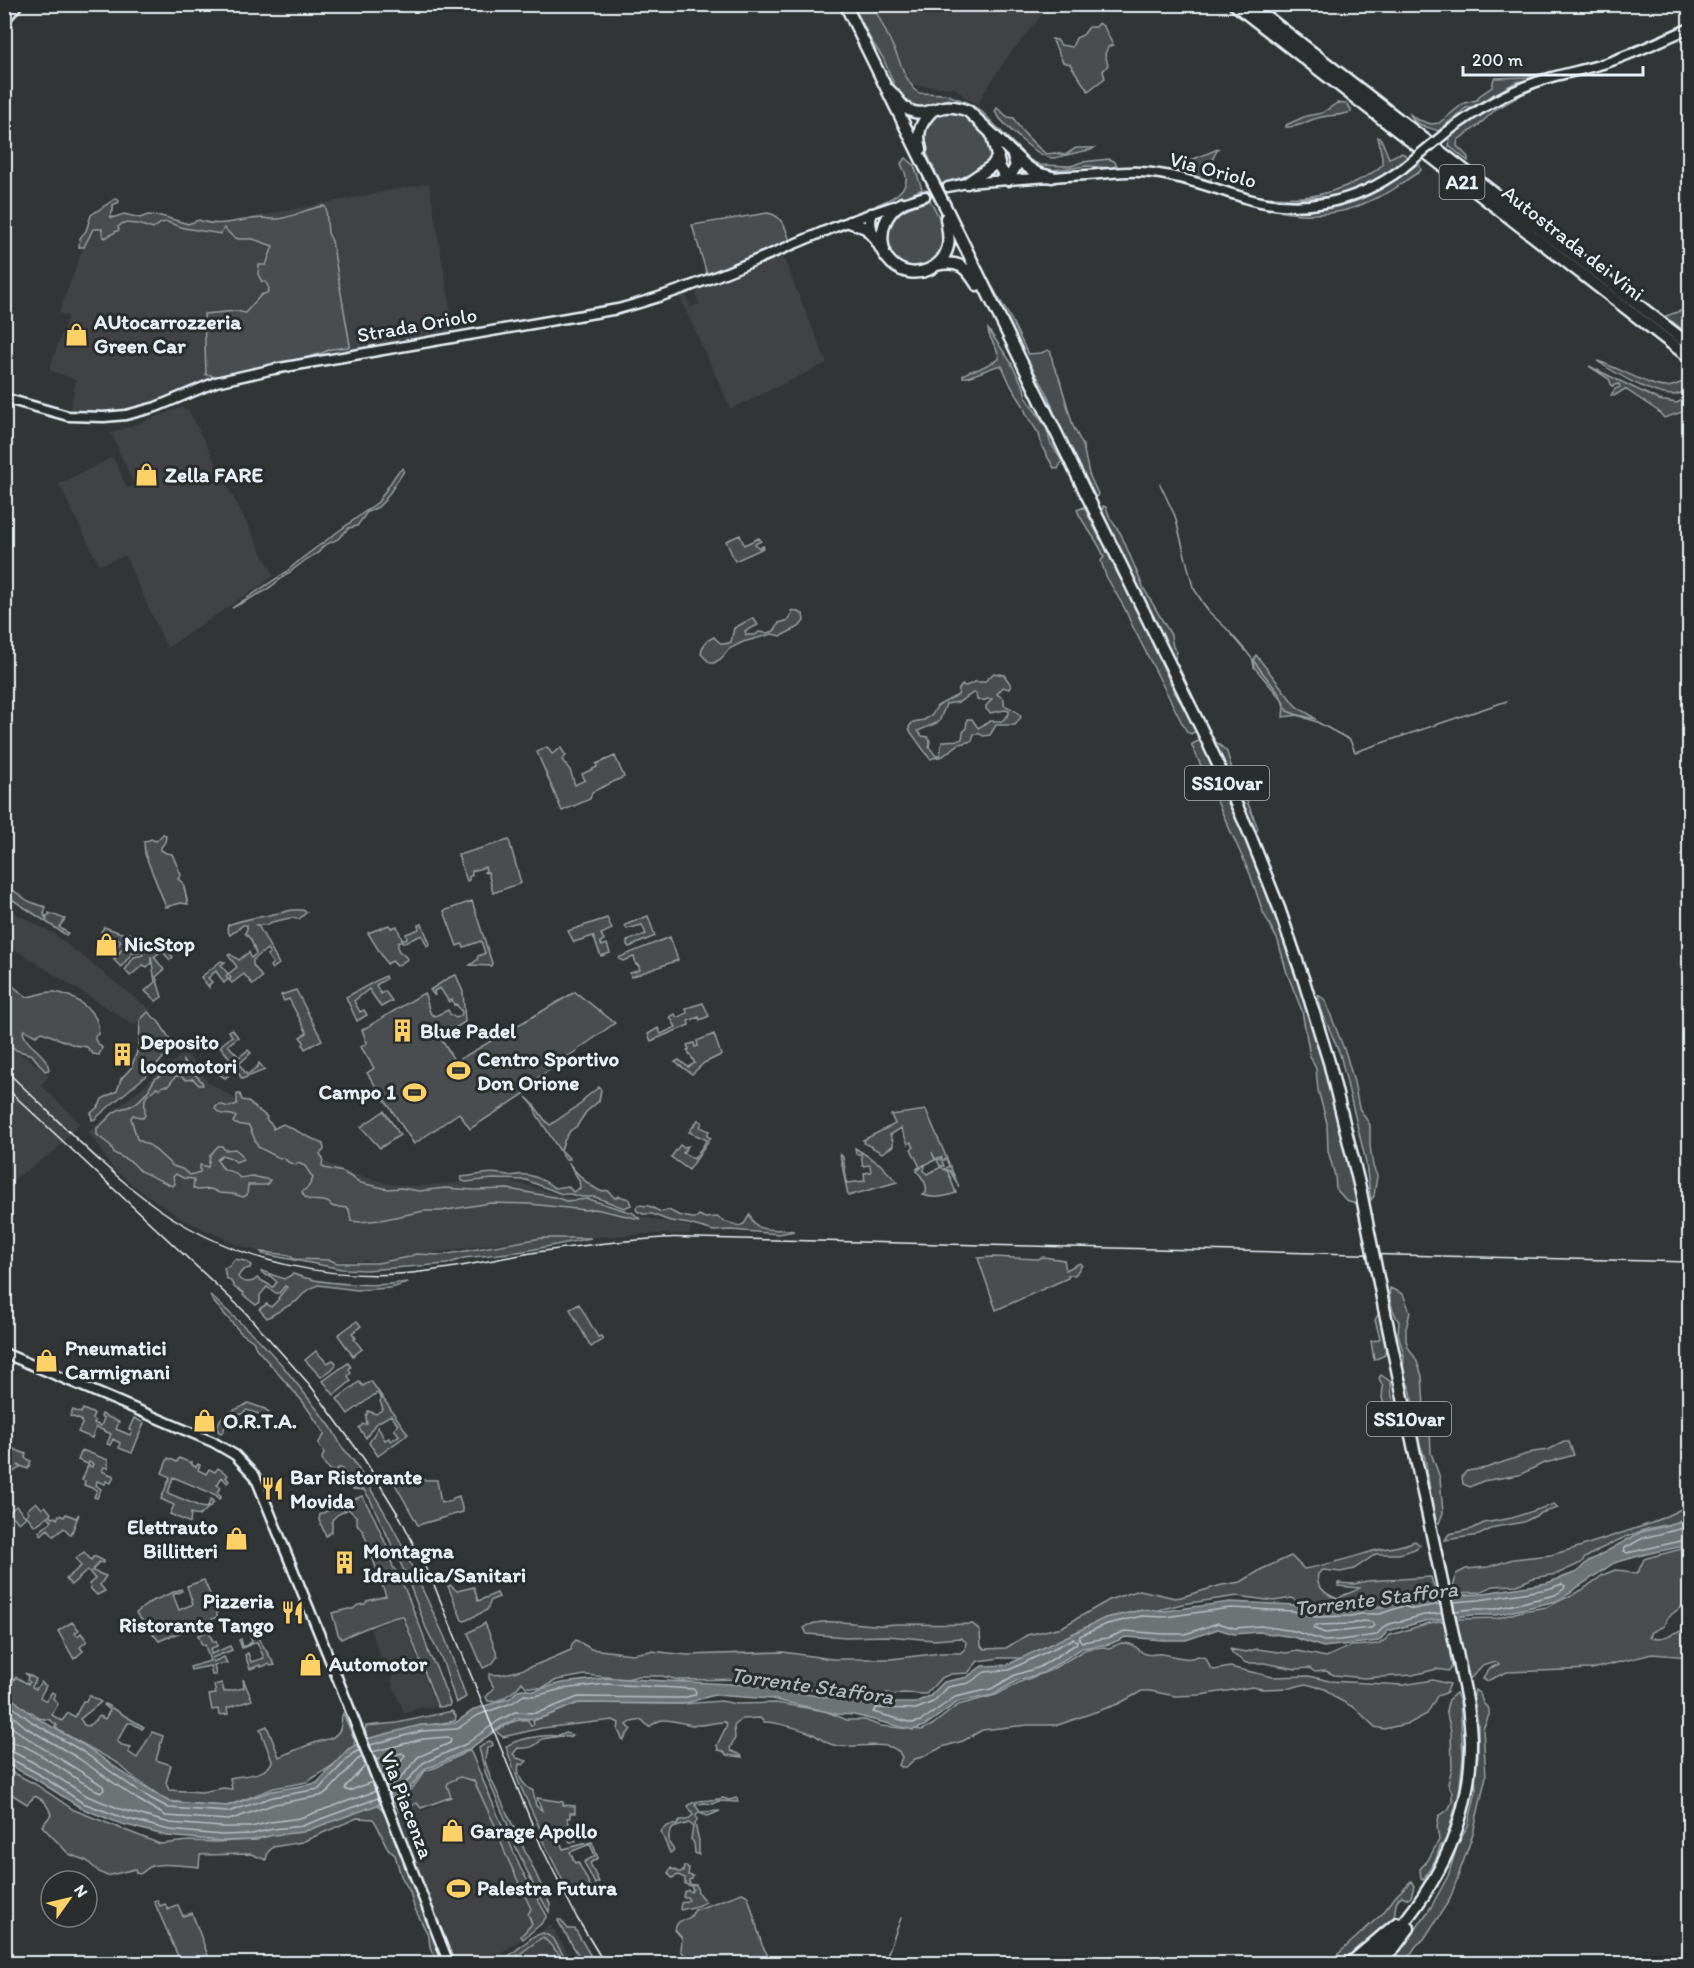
<svg xmlns="http://www.w3.org/2000/svg" width="1694" height="1968" font-family="Itim,sans-serif">
<rect width="100%" height="100%" fill="#323536"/>
<filter id="ink" filterUnits="userSpaceOnUse"><feTurbulence type="fractalNoise" baseFrequency=".0167" numOctaves="2"/><feDisplacementMap in="SourceGraphic" scale="12" xChannelSelector="R" yChannelSelector="G"/><feConvolveMatrix kernelMatrix="1 2 1 2 8 2 1 2 1" color-interpolation-filters="sRGB"/></filter>
<g filter="url(#ink)">
<path fill="#3f4244" d="M874 5H1055L1041 16 1010 54 983 94 978 104 969 100 955 88 912 85Z
M429 183 455 335 350 352 205 379 168 398 138 408 104 411H70L76 380 49 370 68 316 59 313 95 215 223 223Z
M783 257 827 363 731 409 679 296 682 294 687 297 691 307 699 304 696 294 698 289Z
M183 407 184 410 188 409 274 576 167 648 125 556 99 565 59 484 113 457 127 488 134 485 111 433Z
M4 907 54 934 151 1010 134 1025 5 943Z
M4 1045 30 1059 49 1076 41 1085 80 1123 56 1150 5 1186Z
M188 1055 208 1082 229 1095 273 1126 298 1149 346 1172 390 1184 416 1186 500 1180 523 1184 622 1213 691 1227 690 1234H654L513 1241 378 1261H339L290 1257 258 1251 235 1244 180 1218 134 1186 111 1167 97 1143 88 1132 180 1056Z
M401 1616 436 1707 415 1708 411 1712 404 1713 391 1680 393 1678 385 1659 382 1660 370 1629Z
M460 1778 473 1782 476 1785 498 1832 530 1911 527 1914 534 1930 489 1963H454L395 1811 418 1804 421 1811 453 1798 448 1784Z
M550 1924 574 1963 502 1964 524 1947Z"/>
<path fill="#494d4f" stroke="#989fa4" stroke-width="1.5" fill-rule="evenodd" d="M852 5H873L897 55 905 75 914 89 919 93 945 94 969 103 981 111 1030 160 1040 165 1071 166 1082 162 1109 159 1114 161 1117 165 1112 168 1088 166 1044 171 1023 158 966 103 948 99 920 107H911L899 96 883 58 869 37 860 18Z
M1099 23 1104 27 1113 45 1108 47 1105 54 1108 65 1103 71 1105 78 1088 91 1070 64 1063 62 1052 39 1057 40 1061 45 1072 47 1076 38 1083 35 1089 27H1096Z
M1544 73 1532 79 1516 82 1474 106 1466 108 1438 131C1428 127 1414 125 1410 114L1416 119 1431 124 1439 123 1464 103 1477 100 1479 96 1492 87 1494 78 1528 77Z
M1555 80 1523 94 1496 109 1479 125 1458 140 1457 146 1468 157V161L1449 146 1450 137 1493 106 1537 86Z
M1337 103 1346 104 1351 109V112C1340 116 1329 115 1318 118 1304 121 1303 127 1286 127V125L1306 116 1322 113Z
M997 108 1008 117 1014 118C1017 128 1037 147 1046 154L1055 153 1065 155 1076 148H1094L1091 150C1079 151 1066 156 1054 158 1038 159 1004 125 995 112Z
M945 110C950 111 958 112 963 114 977 121 1001 148 989 163 977 177 957 177 941 184L925 149 923 129 936 114Z
M1378 137 1381 139 1389 158C1396 156 1401 149 1407 157 1398 173 1357 192 1339 196 1333 197 1327 197 1321 197 1303 197 1283 204 1266 197 1277 197 1291 198 1303 197 1325 196 1367 180 1382 165V157Z
M1218 149 1213 158 1211 181 1183 172 1175 167V165L1184 163Z
M906 158 914 165 922 189 903 198 876 205C887 201 908 192 906 177 906 172 902 168 901 163Z
M1419 163 1421 170 1418 173C1407 178 1398 188 1387 193 1376 198 1364 204 1353 208 1333 215 1299 216 1279 211 1339 214 1372 200 1419 163Z
M115 199H118L119 202 113 205V211L110 216 112 218 124 214 140 218 148 215 161 216 188 224 199 220C219 229 242 218 264 218 271 219 277 220 283 218 298 215 308 208 324 206L326 208 328 233 332 241 350 345 349 347 331 349 322 353 299 360 212 377 211 375H206L204 314 236 311 245 313 261 295 267 293 269 289 266 282H262L258 274 259 265H266L273 246 253 239H239L233 237 224 228 221 234 184 228 167 222 161 223 153 229 138 224 123 223 118 227 119 230 105 238 102 234V229H93L84 247H79L80 238 86 231 91 215Z
M930 200C936 212 945 225 944 239 943 282 871 269 886 231 889 226 891 218 896 215 905 208 919 204 930 200Z
M768 213C782 215 787 230 790 242L748 260 707 274 692 225Z
M992 286 1011 319 1028 354 1041 353 1048 350 1051 352 1053 364 1059 377 1073 426 1083 446 1089 474 1098 494 1096 498 1091 492C1080 470 1068 448 1059 425 1054 413 1049 396 1043 386 1027 358 998 318 992 286Z
M1686 299 1689 300V335L1673 322 1668 320 1666 316 1686 309 1688 306 1684 300Z
M988 329 1010 361 1024 388 1026 397 1047 429 1050 442 1062 461 1058 469 1054 468 1042 447 1039 434 1027 416 1023 405 1011 386 1002 366H997L968 377H963V375L970 371 979 369 999 359C999 347 988 340 988 329Z
M1597 361C1614 365 1653 389 1668 387 1673 386 1680 383 1686 381L1689 374V389C1684 392 1679 395 1672 395 1650 394 1615 373 1597 361Z
M1589 366 1659 400 1677 403 1689 396V410L1664 418 1658 411 1625 389 1614 396 1611 395 1615 389 1620 387 1619 384 1612 386 1609 379Z
M403 468 404 471 385 500 378 507 367 512 357 526 349 528 338 539 323 546 319 552 307 559 265 591 232 608 286 572 301 559 378 502 397 473Z
M1103 506 1106 507 1110 518 1121 534 1144 589 1171 635 1173 647 1177 652 1175 658 1171 657 1115 539C1108 528 1100 518 1103 506Z
M1084 507 1100 539 1107 546 1117 573 1127 590 1175 693 1194 725 1196 731 1191 734 1187 732 1181 721 1131 623 1125 609 1106 576 1101 561 1104 557C1098 539 1084 527 1077 510Z
M740 535 744 545 759 538 761 541 755 544 759 548 763 546 764 548 735 561 726 541Z
M793 610 803 614 804 621 799 627 781 636 772 634 743 642 729 649 722 658 714 663H710L701 654C702 646 706 640 714 637 719 643 723 646 731 642L734 628 751 619 753 618 758 625 745 631 746 635H755L759 632 767 633 774 631 779 623 789 620 792 613 791 611Z
M1256 655 1295 705C1301 711 1309 712 1315 719L1299 715 1283 717 1284 706 1282 700 1254 667 1253 661Z
M994 673 1004 675 1011 685 1009 689 1003 687 997 694 1004 699V705C1011 709 1016 709 1021 717L1015 725H996L990 735 983 736 980 734H974L972 741 959 744 943 756 930 759 910 731 909 727 913 722 924 720 932 715 937 706 958 695 959 689 962 685 966 686 975 682H984ZM973 693H976L977 700C983 702 987 698 992 699L986 706V709L990 713 1005 710 1009 711V714L1002 721H990L978 728 972 719H967L966 729 963 732 962 739C956 743 949 738 942 742L940 755 936 756 929 747 930 741 928 737 922 736 918 731 939 722 946 704 959 702Z
M1201 740 1233 808 1266 887 1288 947 1335 1097 1337 1122 1356 1192V1203L1346 1200 1336 1189 1335 1176 1328 1151 1327 1123 1318 1090 1316 1069 1310 1056 1302 1011 1287 973 1278 941 1263 912 1250 874 1192 746V744Z
M1214 740 1227 752 1232 770 1245 796 1257 826 1258 829 1256 832 1213 742Z
M547 747 552 754 561 748 566 756 562 760 570 770 575 785 585 780 582 774 597 767 596 764 615 756 624 777 592 792 590 799 562 811 537 752Z
M163 834 166 835C166 840 165 844 161 847V850L166 853 172 854 181 875 178 879 183 883 188 904 181 903 166 907 145 854 144 842 151 839 156 841Z
M509 840 521 883 493 893 488 872 485 873 484 872 486 871 485 867 472 871V875L469 877V880L467 881 458 855Z
M9 889C18 891 22 899 31 902 36 904 40 905 46 907L44 914 47 921 46 916 49 915V913L65 919 59 927 68 933 66 935 7 896 6 891Z
M472 901 492 963 491 966 470 965 477 960 478 956 485 953 481 941 464 947 462 944 457 946 444 911Z
M292 910H302L307 912 299 919 290 918 272 922 267 925H256L259 927 279 964 272 969 270 966 273 963 267 955 270 953 267 949 253 960V965L262 977 253 985 244 974 232 983 229 980 231 978 228 974 226 976 228 979 224 983 216 971 208 978 212 982 209 985V987L201 977 221 961 225 962 221 965 228 974 237 967 228 955 230 954 239 960 249 952 251 958 256 954 251 940 245 933 247 929V925H243L230 935 227 929 228 925C249 917 270 916 292 910Z
M648 916 655 936 629 947 627 945V941L646 934 642 925 627 929 625 925Z
M607 918 612 929 601 934 604 940 600 942 602 946 607 944 610 953 601 956 593 936 574 942 568 931Z
M422 924 430 944 427 946 422 935 403 943 402 941 398 943V950L408 959 397 966 392 961 387 964 368 933 389 925 391 928 397 926 402 940 407 938 406 934 419 929 418 925Z
M104 927 121 933H129L138 939 141 938 144 941C159 942 162 944 173 957L170 960 162 951 154 957 164 970 156 977 162 997 156 1001 145 991 155 982 151 956V963L147 967 143 965 130 976 125 970 134 957 143 955 142 952H133L121 967 114 960 123 948 114 958 111 956 121 941 117 938 114 941 101 932Z
M670 937 678 960 631 977 630 973 640 970 638 964 636 965 634 957 623 961 619 959 620 957Z
M456 975 463 992 465 1022 440 1037 455 1062 575 992 615 1023 534 1081 524 1094 470 1129 459 1113 414 1144 367 1073 374 1068 361 1047 367 1043 362 1030 424 993C428 1000 427 1007 431 1014L435 1016 448 1010 450 1014 456 1018 461 1016 462 1012 456 1004 454 1005 452 1000 449 1002 440 988 434 991 435 996 430 990 450 977Z
M385 976 386 979 376 985 381 994 385 991 392 1001 381 1007 369 989 354 1001 360 1012 364 1010 367 1015 357 1021 346 997Z
M5 979 26 997C36 996 44 991 54 992 72 994 103 1013 98 1034L95 1036V1040L102 1048 99 1055 93 1054 87 1047 74 1045 42 1032 36 1036 25 1030 23 1032C26 1047 47 1052 49 1070L45 1071 32 1055 16 1050 5 1040Z
M296 990 322 1040 305 1049 303 1045 304 1042 300 1037 307 1033 289 999 284 1001 281 995Z
M1318 995 1324 999 1326 1003 1346 1054 1354 1082 1359 1108 1370 1125V1146L1373 1166 1377 1176 1374 1196 1371 1200 1365 1158 1340 1054 1322 1012Z
M703 1003 709 1016 700 1020 699 1017 688 1021 689 1025 651 1041 648 1034 658 1028 661 1034 676 1027 670 1017 675 1014 677 1018 687 1013 686 1008Z
M148 1012 159 1022 175 1047C163 1055 161 1062 152 1070 134 1087 113 1102 95 1119L92 1120 91 1113 99 1106 102 1099 117 1091 121 1079 131 1068 139 1046 140 1020Z
M232 1029 238 1037 228 1045 239 1057 248 1050 251 1053 239 1064 247 1075 258 1066 259 1063 265 1070 242 1079 235 1067 233 1068 231 1066 223 1072 228 1076 225 1078 217 1073 232 1061 220 1046 232 1036 229 1031Z
M714 1034 721 1055 704 1063 692 1074 675 1062 679 1060 688 1067 695 1063 687 1050 689 1049 687 1045 694 1043 695 1047 698 1046 697 1041Z
M183 1061 202 1082 203 1085H199L193 1079 186 1080 180 1076H176L168 1086H163L160 1089 156 1088C141 1099 145 1099 145 1115L143 1118 133 1115 131 1118 137 1139 151 1146 173 1166 182 1169 190 1175 200 1172V1165L208 1167 210 1155 218 1146H222L225 1150 235 1149 241 1154 243 1159 236 1162 231 1158 222 1155 217 1160C227 1177 230 1166 240 1178L252 1176 270 1180 267 1185H248L247 1195 243 1197 233 1194 219 1193 211 1189 197 1190 193 1188 194 1180 193 1179 183 1178 176 1174 173 1177 175 1184 172 1186 140 1171 133 1163 114 1153 111 1146 97 1135V1128C103 1124 106 1120 111 1115 115 1111 123 1108 128 1107 135 1105 143 1097 147 1092 153 1085 152 1077 163 1075L167 1072C174 1076 178 1072 184 1066Z
M599 1087 601 1090 599 1101 586 1112 577 1126 570 1131 564 1141 561 1150 570 1159H565L537 1115 534 1106 526 1097C537 1105 540 1117 550 1125L582 1103 584 1099Z
M237 1094H240L242 1100 247 1101 267 1117 266 1119 273 1126V1129L283 1124 323 1144 324 1150 320 1154 323 1158 322 1166 324 1168 343 1172 361 1183 388 1189 401 1188 419 1191 445 1188 475 1190 508 1189 554 1197 566 1201 588 1199 633 1213 640 1219 595 1209 585 1210 530 1204 490 1203 441 1211H424L381 1220 360 1222 351 1221 349 1209C344 1206 341 1208 335 1207 328 1206 334 1205 327 1202 317 1198 307 1205 302 1192L309 1186 313 1178 305 1166 298 1163 296 1165 288 1162 284 1158H279L258 1147 249 1126 235 1124 233 1122 236 1117C229 1112 220 1118 215 1108L219 1104 229 1107 237 1104Z
M926 1110 959 1187 950 1171 945 1169 949 1166 946 1159 942 1161 944 1166H940L937 1160 942 1159 941 1157 935 1159 932 1152 935 1160 922 1166H925L924 1171 927 1174 941 1167 948 1172 956 1193C944 1197 934 1199 923 1195L926 1193C928 1184 922 1178 917 1171L922 1167 916 1169 920 1167 911 1149 914 1147 911 1142 908 1144 901 1128 890 1135 893 1141V1146L882 1153 864 1143 865 1141 863 1140 895 1124 891 1115Z
M384 1111 400 1135 380 1148 361 1127Z
M698 1120 702 1122 700 1127 709 1131 707 1136 711 1138 689 1170 671 1157 680 1145 683 1147 688 1146 683 1153 694 1159 707 1140 689 1132Z
M855 1148 880 1164 897 1182 848 1196 840 1154 843 1157 847 1183 865 1181 864 1173 871 1172 870 1165 863 1166 861 1154H856Z
M568 1162C576 1173 588 1185 600 1191 612 1189 607 1192 615 1198L619 1196 629 1199 631 1205 624 1208 595 1197H582L570 1194H562L526 1180 493 1179 466 1182 462 1181 461 1177C482 1175 489 1170 511 1176 527 1171 543 1179 555 1188L568 1186 573 1192 580 1188 579 1180Z
M638 1205 649 1206 661 1212 669 1210 678 1215 692 1218H696L699 1215 705 1218 717 1217 723 1221 739 1226 744 1224 750 1214C755 1236 776 1227 794 1231L779 1234 731 1230 714 1231 689 1224 670 1221 652 1214H643L637 1211 636 1208Z
M542 1238H591L525 1251 464 1258 447 1264 365 1270 342 1269 263 1254 261 1252 289 1255 294 1259 330 1260 337 1263H377L409 1257 415 1254 442 1255Z
M993 1257 1038 1259 1043 1257 1064 1260 1066 1270 1080 1263 1082 1265 1075 1275H1068V1278L996 1310 978 1258Z
M235 1259 245 1261 251 1265 250 1268C244 1269 240 1271 238 1277 242 1284 253 1283 257 1278L273 1287 277 1282 269 1275 267 1276 261 1272 262 1271 284 1279 293 1274C321 1285 377 1287 407 1282L408 1283 391 1288 357 1290 318 1285 306 1291 297 1301 267 1318 259 1309 267 1304 271 1307 279 1299 278 1298 287 1287 285 1286 279 1293H276L267 1287 260 1295V1302L256 1305 243 1295 244 1293 235 1288 230 1280 226 1278 224 1268 229 1266Z
M1390 1288 1403 1294 1410 1312 1406 1329V1340L1408 1347 1416 1359 1422 1376 1424 1406 1430 1431 1431 1453 1440 1478 1443 1513 1439 1523 1436 1522 1434 1516 1425 1458 1419 1442 1411 1392 1403 1371 1404 1355 1398 1334 1399 1322C1393 1312 1388 1299 1390 1288Z
M210 1295 259 1340 282 1365 331 1427 342 1447 353 1460 384 1511 399 1539 445 1638 466 1697 456 1703 443 1662 426 1628 406 1575 370 1499 364 1490 353 1489 352 1485 341 1468H338L335 1472C329 1470 323 1464 322 1458L324 1453C315 1439 319 1444 325 1434L303 1402 256 1348 253 1341 241 1333 212 1300Z
M579 1304 598 1337 601 1336 603 1339 591 1347 570 1309Z
M1379 1313C1383 1327 1387 1340 1385 1355L1374 1360 1371 1341 1378 1340 1380 1338 1375 1320Z
M357 1321 361 1326 352 1333 356 1338 354 1339 362 1349 353 1356 338 1335Z
M316 1351 327 1363 333 1360 336 1363 335 1367 321 1377 305 1360Z
M348 1363 351 1367 349 1369 351 1373 348 1376 351 1381 334 1395 323 1381Z
M1381 1375 1391 1382 1392 1397 1396 1405 1390 1419 1393 1435 1390 1436 1383 1428 1384 1414 1386 1411 1382 1398 1383 1387 1379 1378Z
M371 1381 408 1434 378 1456 369 1443 378 1427 385 1440 389 1438 391 1441 399 1435 394 1429 398 1425 391 1415 375 1424 366 1438 359 1428 363 1424H367L366 1417 368 1411 376 1414 383 1409 380 1401 382 1399 377 1393 348 1414 337 1399 359 1382 363 1386Z
M248 1403 265 1409 269 1412 268 1419 265 1420 259 1414 247 1410 241 1414 226 1420 224 1430 221 1433 218 1431C217 1410 235 1413 248 1403Z
M83 1409 94 1414 92 1419 95 1421 94 1423 101 1426 104 1418 101 1417 102 1414 119 1422 116 1429 130 1435 132 1431 129 1429 134 1418 144 1423 132 1453 119 1448 120 1443 113 1439 110 1445 107 1444 111 1434 96 1427 92 1438 78 1432 82 1424 81 1420 70 1416 73 1410 81 1413Z
M1564 1442H1569L1574 1455 1542 1464 1519 1475 1483 1481 1470 1487 1463 1484 1462 1476 1467 1471 1486 1468 1533 1452 1548 1450Z
M4 1445 26 1454 25 1458 31 1461 28 1469 18 1465 20 1467 14 1472 12 1469 13 1465 7 1463 5 1464Z
M82 1450 108 1460V1468L104 1467 102 1471 114 1476 111 1483 106 1481 105 1484 97 1481 96 1485 101 1489 97 1498 94 1497 97 1490 84 1485 85 1481 82 1480 88 1465 92 1467 93 1464 89 1462 88 1464 78 1460Z
M168 1458 177 1462 179 1458 191 1463 192 1461V1465L196 1467 198 1464 200 1465 198 1470 206 1474 209 1469 215 1472 218 1468 228 1475 226 1477 229 1481 227 1483 222 1477 217 1485 221 1487 217 1492 221 1497 219 1499 216 1495 173 1477 168 1493 201 1507 207 1508 211 1499 214 1503 199 1516 191 1513 190 1523 170 1514 174 1505 161 1499 170 1477 162 1473Z
M395 1479 437 1480 441 1503 452 1501 453 1498 459 1496 463 1512 418 1525 394 1482Z
M362 1496 374 1517 387 1547 393 1567 400 1577 423 1634 429 1654 437 1669 450 1703 449 1706 438 1707 403 1616C396 1615 351 1634 341 1639L338 1634 332 1613 348 1609H353L358 1605 365 1604 367 1601 386 1596 363 1531 357 1524V1517L348 1509 337 1515 332 1520V1531L326 1536 319 1520 320 1514Z
M36 1502 42 1509 45 1506 51 1513 50 1515 53 1518 55 1517 57 1519 59 1515 64 1517 66 1514 76 1518 79 1514 71 1535 64 1528 54 1536 48 1529 41 1535 39 1532 52 1521 48 1516 35 1526 27 1516 19 1523 9 1512 16 1506 25 1516 29 1512 27 1510Z
M1554 1504 1558 1508 1541 1513 1524 1522 1495 1527 1479 1535 1445 1540 1449 1534 1472 1529 1484 1523 1512 1518Z
M1689 1507V1516C1677 1525 1659 1525 1644 1530 1623 1537 1604 1546 1585 1558L1581 1563 1557 1574 1533 1578 1517 1585 1493 1586 1480 1592 1456 1593 1453 1590 1456 1574 1466 1569 1488 1567 1513 1559 1551 1555 1579 1547 1652 1523 1681 1509Z
M1415 1541 1420 1545 1415 1549 1399 1554H1376L1354 1569 1341 1572 1323 1570 1318 1574C1315 1587 1327 1595 1338 1599 1345 1593 1353 1593 1360 1588L1338 1586V1583L1354 1584 1367 1581 1431 1577 1437 1597 1421 1599 1416 1602 1405 1598 1383 1606H1360L1350 1609H1336L1318 1603 1309 1605 1298 1602 1292 1598 1274 1601 1238 1596 1182 1604 1159 1610 1131 1612 1023 1658H1000L978 1661 968 1673 951 1674 941 1678 926 1694 903 1693 892 1695 889 1693 872 1695 817 1690 751 1679 679 1680 662 1676H638L627 1679 585 1675 557 1680 542 1688 526 1687 522 1682C516 1691 499 1704 488 1701L486 1697 494 1688 489 1678V1674C508 1679 552 1658 571 1650L572 1644 576 1640 591 1649 632 1654 651 1651 687 1655 783 1652 832 1659H891L941 1653H960L965 1649 966 1642 961 1638 933 1640 887 1636 846 1637 807 1634 804 1628C818 1616 860 1625 878 1625 885 1626 891 1624 897 1624 922 1624 947 1625 973 1624L980 1631 981 1646 985 1649 1006 1648 1027 1635 1062 1627 1111 1599 1140 1590 1175 1598 1181 1597 1222 1585 1241 1582 1262 1569 1291 1556 1304 1569C1328 1565 1350 1558 1373 1551 1388 1547 1400 1548 1415 1541Z
M1689 1547V1601L1667 1618 1664 1626 1652 1632 1649 1637C1669 1641 1672 1630 1689 1630V1657L1652 1654 1592 1669 1507 1672 1487 1681 1483 1679C1486 1670 1491 1667 1499 1664L1497 1662 1482 1666 1468 1681 1456 1624 1457 1619 1498 1618 1522 1611 1547 1607 1582 1590 1603 1575 1615 1570 1626 1571 1634 1574 1638 1572 1644 1559 1647 1558Z
M84 1552 91 1560 94 1556 104 1561 103 1563 99 1562 92 1571 106 1576 100 1585 105 1591 97 1595 90 1588 91 1587 89 1584 95 1579 88 1570 71 1585 66 1579 81 1566 76 1558Z
M204 1580 217 1611V1617L159 1641 136 1613 150 1602 181 1589 182 1591 173 1595 179 1610 193 1604 187 1586Z
M450 1585 457 1591 474 1587 478 1601 497 1593 499 1597 491 1600 487 1610 465 1621 462 1620 448 1586Z
M1440 1621 1445 1622 1452 1667 1448 1671 1437 1669 1413 1675 1364 1678 1334 1675 1326 1671 1315 1672 1309 1668 1296 1669 1264 1663H1246L1233 1654 1230 1649 1246 1652 1257 1649 1286 1653 1297 1651 1326 1657 1351 1646 1379 1644 1386 1639 1388 1636 1429 1623Z
M72 1622 79 1630 75 1633 78 1636 81 1633 87 1641 80 1647 83 1651 74 1659 58 1631Z
M485 1623 498 1656 492 1664 483 1668 468 1633Z
M209 1631 213 1642 216 1641 217 1646 210 1649 211 1654 230 1646 232 1650 212 1658 213 1662 224 1657 227 1663 214 1665 216 1675H212L210 1666 191 1670 190 1667 210 1661 205 1645H202L198 1635Z
M254 1631 275 1665 271 1666 269 1664 261 1667 260 1665 250 1669 245 1655 248 1653 251 1662 264 1658 257 1642 242 1648 239 1640 241 1639 243 1647 252 1642 250 1633Z
M1121 1643C1139 1643 1137 1652 1146 1654 1151 1656 1156 1653 1161 1654 1173 1655 1186 1662 1198 1656L1206 1658 1210 1667 1214 1670 1230 1667 1273 1677 1309 1676 1329 1681 1403 1685 1433 1680 1450 1684 1446 1693 1437 1696 1427 1714 1410 1723 1384 1729 1375 1727 1355 1708 1336 1698 1325 1689 1306 1684 1290 1688 1262 1689 1253 1687 1200 1695 1175 1696 1150 1691H1142L1118 1704 1058 1725H1028L982 1730 963 1741 942 1747 923 1757 915 1759 906 1767H901L899 1765 902 1757C895 1737 855 1749 838 1746 825 1744 822 1739 813 1734 804 1730 773 1721 764 1722L760 1718 742 1719 734 1726 735 1738 730 1748 731 1751 741 1755 742 1757 727 1755 723 1751 718 1750 717 1745 727 1725 725 1722C715 1721 707 1726 696 1725 685 1725 673 1719 662 1720 657 1721 654 1724 649 1727L642 1720 631 1722 627 1725 631 1729 623 1740 618 1730 619 1723 613 1720 542 1728 503 1737 498 1733 497 1730C508 1725 516 1718 528 1720L531 1726 534 1724 533 1721 578 1703 683 1704 721 1701 737 1704 776 1703 825 1711 847 1720H865L880 1726 922 1730 932 1725 958 1705 996 1695 1020 1682 1051 1670 1086 1649 1104 1647 1109 1648Z
M25 1673 36 1679 32 1687 36 1689 41 1682 46 1686 40 1697 46 1701 52 1692 55 1694 53 1698 58 1704 52 1715 62 1721 68 1713 75 1717 83 1701H86L89 1695 101 1702 80 1719 84 1725 88 1726 100 1716 105 1719 110 1710 104 1705 105 1704 144 1727 142 1729 132 1723H128L117 1741 122 1745 131 1747 128 1752 137 1758 152 1732 163 1736 156 1760 171 1765 166 1783 169 1790 202 1792 223 1788 232 1789 230 1778C243 1775 268 1776 272 1761L260 1729 267 1726 279 1757C296 1750 311 1743 328 1739 333 1738 337 1734 339 1731 343 1725 340 1719 343 1713L355 1741 354 1744 358 1749 307 1782 274 1788 227 1806 197 1805 171 1801 162 1797 134 1778 119 1764 58 1730 55 1726 56 1725 58 1726 50 1720 39 1718 32 1712H27L5 1695 4 1681 11 1684 16 1677 28 1684 30 1682 27 1680 28 1677Z
M243 1679 252 1700 227 1708 228 1714 219 1715 218 1709 212 1710 209 1695 216 1694 214 1685 222 1683 224 1692 244 1688Z
M1475 1690 1480 1694 1483 1703 1489 1709V1715L1483 1729 1486 1776 1473 1834 1450 1899 1424 1939 1416 1946 1405 1963 1384 1964 1409 1939 1431 1907 1448 1876 1457 1846 1468 1826 1476 1791 1475 1775 1478 1756V1723L1473 1699Z
M1456 1693 1460 1702 1463 1757 1459 1794 1446 1840 1440 1847 1436 1859 1423 1880 1421 1879 1420 1869 1428 1860 1439 1840 1437 1826 1439 1816 1448 1810 1452 1802V1792L1448 1784 1452 1768 1451 1731 1446 1710 1449 1699Z
M452 1711 456 1716 455 1721 410 1728 384 1737 368 1739 365 1730 366 1726 397 1723Z
M565 1733 572 1735 569 1737 561 1736 542 1739C535 1747 529 1749 518 1748L513 1754 517 1758 527 1761 523 1765 519 1764C516 1776 524 1786 533 1791L536 1806 542 1810 537 1798 563 1802V1805L575 1806V1813H570V1818H567L576 1842H570L567 1836 570 1834 569 1830 564 1832 565 1837 559 1839 563 1849 592 1842 598 1858 590 1863 599 1882 595 1884 584 1862 595 1856 590 1844 570 1852 575 1863 578 1862 591 1887 576 1897 575 1894 572 1896 569 1893 542 1839 541 1831 519 1783 506 1747C513 1739 547 1734 557 1736L560 1734Z
M489 1741 492 1742 493 1745 487 1748 485 1761 490 1777 550 1904 549 1912 535 1888 513 1841 507 1823 486 1775 479 1748Z
M470 1750 520 1867 547 1916 541 1924 523 1939 521 1936 532 1924 528 1914 531 1909 505 1853 498 1832 474 1781 460 1777 449 1782 447 1785 451 1797 421 1808 417 1803 399 1811 393 1800 399 1794 412 1789 425 1771 437 1767Z
M4 1768 35 1784 74 1810 160 1844 189 1841 215 1842 257 1840 277 1828 377 1804C394 1820 400 1854 408 1876 411 1882 415 1887 417 1893 421 1902 422 1911 426 1920 433 1934 440 1948 444 1963H438L430 1947 429 1937 414 1907 410 1892 401 1876 395 1855C383 1848 382 1830 373 1819L357 1818 302 1842 273 1847 268 1852 266 1860 251 1854 200 1855 199 1867C187 1866 164 1862 152 1866 149 1867 143 1872 140 1874L136 1873 135 1869 107 1876 99 1872 87 1861 69 1854 42 1826 51 1815C49 1806 44 1800 35 1796L27 1804 5 1790Z
M723 1798 729 1800 737 1798 738 1802 718 1801 713 1804 704 1803 695 1805 700 1812 720 1811 708 1816 699 1813 696 1815 697 1820 695 1824 699 1841V1855L695 1853 694 1843 691 1839 693 1826 689 1823 673 1828 669 1834V1843L674 1850 670 1853 661 1832C664 1826 671 1824 677 1825L680 1820H687L693 1815 688 1806C696 1798 711 1802 723 1798Z
M684 1866 689 1868 688 1875 693 1876 692 1879 689 1880V1882L692 1885 696 1884C698 1894 699 1895 706 1902L697 1906 681 1910 680 1909 681 1903 689 1900 687 1897H683L684 1892 688 1890 691 1892 693 1889 691 1886 685 1884V1878L678 1875 672 1878 668 1873 671 1868 678 1872H683Z
M1411 1881 1414 1886 1411 1897 1408 1899 1402 1896C1392 1901 1398 1912 1392 1920L1342 1963 1327 1964 1383 1913 1396 1896Z
M742 1893 748 1896 762 1945 772 1963H689L681 1950 682 1938 675 1930C677 1918 684 1922 690 1917 692 1915 693 1912 695 1910Z
M157 1900 160 1906 165 1904 168 1910 178 1905 183 1916 192 1913 210 1961 204 1963H181L154 1901Z
M558 1920H561L568 1929H575L595 1963H583L558 1921Z
M543 1933 553 1938 568 1963C559 1955 552 1946 543 1937L507 1963H500L534 1936Z"/>
<path fill="#6e7376" stroke="#9fa5aa" stroke-width="1.5" d="M1689 1518V1545L1646 1554 1614 1563 1557 1601 1496 1615H1472L1425 1621 1388 1631 1379 1641 1323 1647 1293 1637 1259 1632 1234 1634 1218 1629 1186 1640H1163L1126 1637 1110 1644 1082 1648 1043 1673 1018 1680 993 1695 958 1702 924 1726 913 1730 854 1715 837 1714 772 1699 714 1695 683 1704 578 1703 547 1716 536 1719 517 1718 501 1727 469 1749 434 1766 426 1768 408 1790 380 1804 303 1832 274 1835 252 1840 221 1841 167 1836 119 1823 81 1808 34 1778 5 1763 4 1692 35 1717 85 1746 144 1787 170 1802 228 1806 272 1791 317 1783 348 1749 370 1738 421 1725 455 1723 475 1709 510 1698 518 1690 523 1689 534 1691 561 1683 606 1678 750 1685 861 1703H914L930 1696 944 1682 967 1677 982 1666 1007 1665 1105 1618 1142 1610 1164 1611 1230 1602 1295 1605 1316 1611 1352 1610 1360 1607 1380 1608 1403 1599 1413 1603 1435 1599 1439 1597 1478 1594 1547 1583 1577 1572 1587 1562 1641 1532 1682 1522Z"/>
<g fill="none" stroke-linecap="round" stroke-linejoin="round">
<path stroke="#b7bfc4" stroke-width="1.5" d="M1690 1525 1684 1528 1643 1538 1625 1548 1624 1551 1627 1553 1690 1539
M1453 1602 1479 1600 1548 1589 1562 1584 1565 1586 1564 1589 1555 1595 1495 1609H1472L1455 1611
M1440 1604 1413 1609 1403 1606 1380 1614H1361L1351 1616 1316 1617 1293 1611 1230 1608 1165 1617 1142 1616 1107 1624 1080 1636 1079 1639 1082 1642 1108 1638 1125 1631 1163 1634H1185L1218 1623 1234 1628 1261 1626 1294 1631 1324 1641 1340 1640 1376 1635 1386 1625 1424 1615 1442 1613
M1362 1621 1372 1622 1374 1626 1371 1628 1325 1633 1313 1628 1316 1625 1352 1624Z
M1073 1639 1077 1641 1076 1644 1040 1667 1015 1675 991 1689 955 1697 921 1721 912 1723 873 1712 876 1708 916 1709 933 1702 948 1687 969 1683 985 1672 1009 1670Z
M4 1700 32 1722 82 1751 141 1793 169 1808 228 1812 273 1797 319 1789 352 1754 360 1750
M4 1709 27 1728 78 1758 137 1799 166 1816 229 1820 275 1804 320 1796 328 1792 357 1760 362 1757
M4 1721C35 1746 71 1764 103 1786L104 1790 101 1792C72 1781 34 1742 4 1741
M370 1745 422 1731 457 1729 478 1715 512 1703 524 1695 535 1696 562 1689 606 1684 693 1689 696 1691 695 1695 682 1698 578 1697 545 1710 535 1713 515 1712 498 1721 466 1744 423 1763 404 1785 388 1793
M4 1750 13 1752 40 1766 87 1796 123 1810 170 1823 221 1827H251L271 1822 300 1818 376 1791
M372 1752 423 1739 448 1737 451 1739 450 1743 418 1757 400 1779 386 1786
M4 1758H9L37 1773 83 1803 121 1817 169 1830 221 1835 252 1834 273 1829 302 1826 378 1798
M376 1760 402 1753 405 1755 394 1772 382 1778
M366 1765 346 1786 345 1789 349 1791 372 1782"/>
<path stroke="#9fa5aa" stroke-width="1.5" d="M1160 484 1175 516 1193 587 1208 611 1226 628 1246 651 1280 695 1287 711 1317 722 1350 740 1355 752 1507 701
M884 1964 901 1918"/>
<defs>
<path id="secondary" d="M4 21 18 4
M1447 132C1479 108 1513 88 1552 77 1571 72 1591 68 1609 62 1637 52 1663 40 1690 28
M948 187 967 183C1007 180 1047 177 1086 175 1105 174 1123 171 1141 172 1176 174 1206 186 1239 196 1297 216 1355 204 1403 168
M4 398 68 416 104 417 126 415 156 407 216 382 274 369 618 309C691 290 760 258 830 229 861 216 893 206 925 196
M4 1353 213 1442 235 1455 255 1476 347 1702 449 1964"/>
<path id="highway" d="M845 4 925 167
M1234 4 1690 358
M1250 4 1690 345
M886 88C897 94 899 107 911 111 930 119 939 98 968 111L1026 166 1037 173 1052 177
M992 136 1000 168 1008 180 1016 166 1013 156
M921 149C916 132 921 122 933 110
M967 183 992 166 998 156
M945 206 1204 734 1248 830 1279 908 1304 981 1329 1062 1361 1192
M871 214C868 227 873 235 879 245 883 253 889 262 896 267 916 280 943 269 948 246 950 237 947 227 946 218
M849 222 866 228 872 235
M884 250C879 232 885 213 902 203
M936 265C958 260 966 266 977 285
M1349 1964 1397 1923
M1365 1964C1429 1904 1471 1832 1471 1742 1471 1730 1469 1717 1468 1705L1384 1308
M1378 1964 1395 1947 1409 1928"/>
</defs>
<use href="#secondary" stroke="#e8f1f8" stroke-width="13"/>
<use href="#highway" stroke="#e8f1f8" stroke-width="15"/>
<use href="#secondary" stroke="#2a2d2e" stroke-width="8"/>
<use href="#highway" stroke="#2a2d2e" stroke-width="10"/>
<path stroke="#e8f1f8" stroke-width="1.5" d="M4 1069C55 1116 102 1169 159 1209 237 1263 335 1284 428 1271 467 1266 505 1257 544 1251 583 1245 622 1241 662 1238 674 1237 686 1238 698 1238L1690 1262
M4 1086 244 1311 310 1385 364 1459 401 1519 434 1585 542 1848 577 1918 605 1964"/>
<defs>
<path id="secondary-bridge" d="M1403 168 1447 132"/>
<path id="highway-bridge" d="M925 167 945 206
M1361 1192 1384 1308"/>
</defs>
<use href="#secondary-bridge" stroke="#e8f1f8" stroke-width="13" stroke-linecap="butt"/>
<use href="#highway-bridge" stroke="#e8f1f8" stroke-width="15" stroke-linecap="butt"/>
<use href="#secondary-bridge" stroke="#2a2d2e" stroke-width="8"/>
<use href="#highway-bridge" stroke="#2a2d2e" stroke-width="10"/>
</g>
</g>
<defs>
<symbol id="shop-bare" viewBox="-9 -9 18 18"><path d="M-5-2.5h2.3a2.7 3.5 0 0 1 5.4 0H5L5.5 6h-11ZM-1.5-2.5h3a1.5 2.3 0 0 0-3 0Z" fill="#ffd166" stroke="#2a2d2e" stroke-width="2.5" paint-order="stroke"/></symbol>
<symbol id="building-bare" viewBox="-9 -9 18 18"><path d="M-4-6H4V6H1V3H-1V6H-4ZM-2.5-4.3h1.7v1.8h-1.7ZM.8-4.3h1.7v1.8H.8ZM-2.5-1h1.7V.8h-1.7ZM.8-1h1.7V.8H.8Z" fill="#ffd166" stroke="#2a2d2e" stroke-width="2.5" paint-order="stroke"/></symbol>
<symbol id="stadium-bare" viewBox="-9 -9 18 18"><path d="M0-5a6.5 5 0 1 0 0 10a6.5 5 0 1 0 0-10ZM-3.5-1.8h7v3.6h-7Z" fill="#ffd166" stroke="#2a2d2e" stroke-width="2.5" paint-order="stroke"/></symbol>
<symbol id="restaurant-bare" viewBox="-9 -9 18 18"><path d="M-5-6h1v4h1v-4h1v4h1v-4h1v5L-1.5 .5V6h-2V.5L-5-1ZM5-6V6H3V1.5H1.5Q1.5-4 5-6Z" fill="#ffd166" stroke="#2a2d2e" stroke-width="2.5" paint-order="stroke"/></symbol>
</defs>
<g fill-rule="evenodd">
<use href="#shop-bare" x="60" y="318" width="33" height="33"/>
<use href="#shop-bare" x="130" y="458" width="33" height="33"/>
<use href="#shop-bare" x="90" y="928" width="33" height="33"/>
<use href="#building-bare" x="386" y="1014" width="33" height="33"/>
<use href="#building-bare" x="106" y="1038" width="33" height="33"/>
<use href="#stadium-bare" x="442" y="1054" width="33" height="33"/>
<use href="#stadium-bare" x="398" y="1076" width="33" height="33"/>
<use href="#shop-bare" x="30" y="1344" width="33" height="33"/>
<use href="#shop-bare" x="188" y="1404" width="33" height="33"/>
<use href="#restaurant-bare" x="256" y="1472" width="33" height="33"/>
<use href="#shop-bare" x="220" y="1522" width="33" height="33"/>
<use href="#building-bare" x="328" y="1546" width="33" height="33"/>
<use href="#restaurant-bare" x="276" y="1596" width="33" height="33"/>
<use href="#shop-bare" x="294" y="1648" width="33" height="33"/>
<use href="#shop-bare" x="436" y="1814" width="33" height="33"/>
<use href="#stadium-bare" x="442" y="1872" width="33" height="33"/>
</g>
<g text-anchor="middle" stroke-width="6" stroke-linejoin="round" paint-order="stroke">
<g fill="#2a2d2e" stroke="#afb6bb" stroke-width="1.5">
<rect x="1439.5" y="165" width="45" height="34" rx="4.5"/>
<rect x="1185" y="766" width="84" height="34" rx="4.5"/>
<rect x="1367" y="1402" width="84" height="34" rx="4.5"/>
</g>
<g font-size="20" font-weight="bold" fill="#e8f1f8">
<text x="1462" y="189">A21</text>
<text x="1227" y="790">SS10var</text>
<text x="1409" y="1426">SS10var</text>
</g>
<g font-size="21" fill="#e8f1f8" stroke="#2a2d2e">
<text transform="translate(1213 170) rotate(15)" y="7">Via Oriolo</text>
<text transform="translate(1573 243) rotate(38)" y="7">Autostrada dei Vini</text>
<text transform="translate(417 325) rotate(-10)" y="7">Strada Oriolo</text>
<text transform="translate(407 1805) rotate(69)" y="7">Via Piacenza</text>
</g>
<g font-size="21" font-weight="bold" fill="#e8f1f8" stroke="#2a2d2e" text-anchor="start">
<text x="94" y="329">AUtocarrozzeria<tspan x="94" dy="24">Green Car</tspan></text>
<text x="165" y="482">Zella FARE</text>
<text x="124" y="951">NicStop</text>
<text x="420" y="1038">Blue Padel</text>
<text x="140" y="1049">Deposito<tspan x="140" dy="24">locomotori</tspan></text>
<text x="477" y="1066">Centro Sportivo<tspan x="477" dy="24">Don Orione</tspan></text>
<text x="396" y="1099" text-anchor="end">Campo 1</text>
<text x="65" y="1355">Pneumatici<tspan x="65" dy="24">Carmignani</tspan></text>
<text x="223" y="1428">O.R.T.A.</text>
<text x="290" y="1484">Bar Ristorante<tspan x="290" dy="24">Movida</tspan></text>
<text x="218" y="1534" text-anchor="end">Elettrauto<tspan x="218" dy="24">Billitteri</tspan></text>
<text x="363" y="1558">Montagna<tspan x="363" dy="24">Idraulica/Sanitari</tspan></text>
<text x="274" y="1608" text-anchor="end">Pizzeria<tspan x="274" dy="24">Ristorante Tango</tspan></text>
<text x="329" y="1671">Automotor</text>
<text x="470" y="1838">Garage Apollo</text>
<text x="477" y="1895">Palestra Futura</text>
</g>
<g font-size="22" font-style="italic" fill="#b1b8be" stroke="#2a2d2e">
<text transform="translate(1376 1598) rotate(-7)" y="8">Torrente Staffora</text>
<text transform="translate(812 1685) rotate(8)" y="8">Torrente Staffora</text>
</g>
</g>
<rect width="1694" height="1968" fill="none" stroke="#2a2d2e" stroke-width="24"/>
<rect x="12" y="12" width="1670" height="1944" fill="none" stroke="#e8f1f8" stroke-width="2" filter="url(#ink)"/>
<g transform="translate(69 1899) rotate(56)"><circle r="28" fill="#2a2d2e" stroke="#767b7f" stroke-width="1.5"/>
<path d="M0-4.5L10 22L0 15L-10 22Z" fill="#ffd166"/>
<text y="-9" font-size="16" font-weight="bold" text-anchor="middle" fill="#e8f1f8">N</text>
</g>
<path d="M1463 66v9h180v-9" fill="none" stroke="#e8f1f8" stroke-width="3"/>
<text x="1472" y="66" font-size="18" fill="#e8f1f8" stroke="#2a2d2e" stroke-width="4.5" paint-order="stroke">200 m</text>
</svg>
